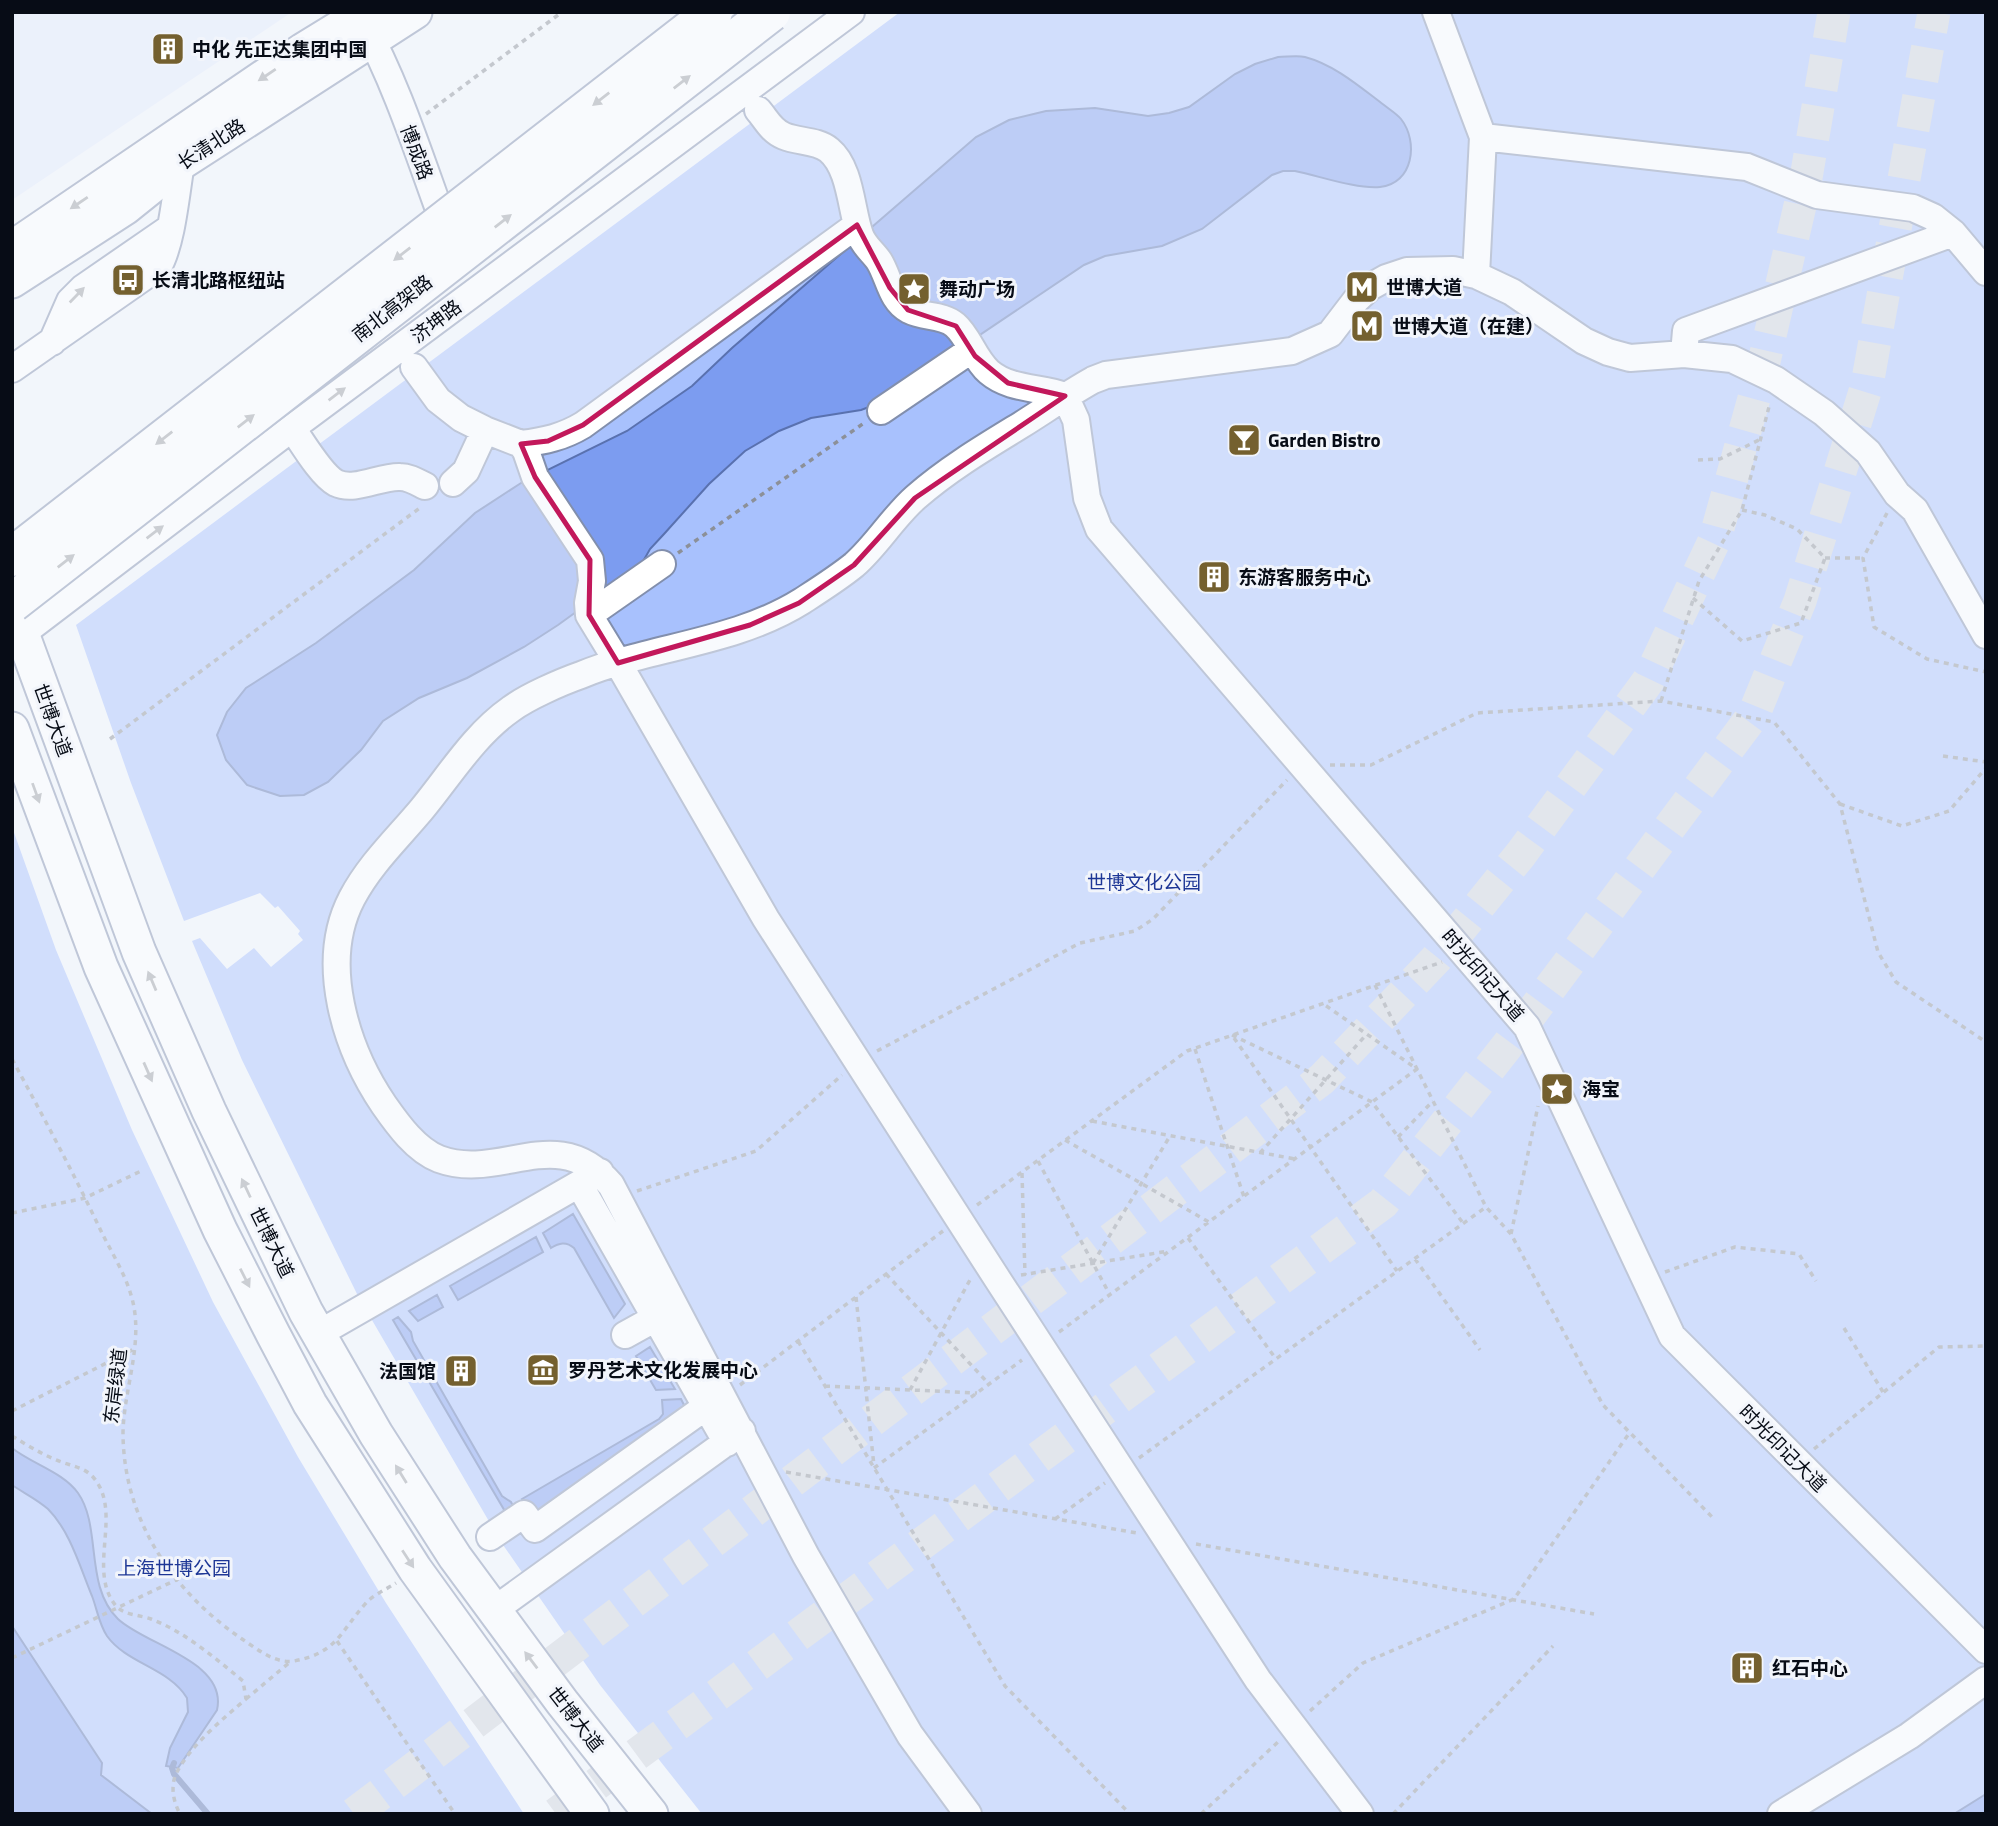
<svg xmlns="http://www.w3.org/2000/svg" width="1998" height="1826" font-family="'Titillium Web','Noto Sans SC',sans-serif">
<rect width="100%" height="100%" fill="#f2f5fb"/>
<path fill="#e3eafa" d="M12 12H292L12 200Z"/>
<path fill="#a8c1fd" d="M900 12H1986V1814H702L600 1685 501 1542 358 1296 242 1060 192 941 200 938 227 969 254 948 271 967 303 940 298 934 300 931 278 906 275 908 260 893 184 921 131 783 76 625Z
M12 827 56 950 132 1130 213 1302 298 1457 386 1603 524 1814H152L101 1775 102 1762 12 1626Z"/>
<path fill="#7c9cf0" stroke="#5971af" stroke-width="2" d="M1278 57C1287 57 1297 55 1305 57 1335 65 1360 87 1384 105 1389 109 1397 114 1401 119 1419 142 1413 184 1380 187 1355 189 1320 176 1295 171H1283L1272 175 1202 229 1162 246 1105 256 1084 265 877 404 861 410 811 418 779 431 745 451 709 484 664 534 650 549 641 565 558 625 524 647 467 678 419 698 383 721 361 750 328 782 304 795 280 796 247 785 226 760 217 735 227 712 246 688 316 643 414 570 475 513 521 483 627 431 692 386 732 348 976 137 1009 120 1046 111 1095 108 1148 116 1169 113 1189 107 1235 74 1255 64Z
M573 1214 625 1304 614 1318 574 1248C566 1241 559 1243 551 1248L543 1233Z
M536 1237 543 1252 458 1300 450 1286Z
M437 1295 443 1307 418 1321 409 1311Z
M398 1317 411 1332 413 1341 502 1496 511 1502 514 1508 506 1513 393 1320Z
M650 1347 675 1389 656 1390 636 1356Z
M681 1399 687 1411 535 1519 522 1499 659 1419 663 1414 662 1400Z
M12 1448C32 1464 63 1472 78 1493 102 1527 84 1586 118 1619 145 1645 228 1661 217 1710L178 1768 166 1766 170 1748 188 1712 187 1698C169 1668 127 1664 107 1636 99 1624 97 1609 92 1596 80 1567 70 1531 48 1509 38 1500 24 1493 12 1485Z
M12 1626 102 1763 101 1775 152 1814H12Z
M1986 1794V1814H1954Z"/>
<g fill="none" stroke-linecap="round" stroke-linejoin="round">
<path stroke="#5971af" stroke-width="6" d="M174 1763 172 1768 174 1774 208 1814"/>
<path stroke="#cfd2d9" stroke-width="33" stroke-dasharray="33 17" stroke-linecap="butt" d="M354 1814 1322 1079 1436 959 1521 854 1648 681 1715 539 1763 366 1805 184 1834 12
M556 1814 1383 1203 1507 1046 1754 714 1800 601 1867 385 1934 12"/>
<defs>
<path id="minor" d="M1436 12 1483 137 1476 275
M363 23C399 88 422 165 448 234
M758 110C766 119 771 131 784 136 798 142 817 140 829 150 851 168 851 211 860 235 864 246 873 252 879 261 889 277 891 301 909 310 924 318 942 314 955 325 969 337 974 359 989 372 1010 390 1040 387 1065 396L1076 420 1087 498 1099 529 1527 1027 1672 1336 1986 1650
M1483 137 1747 167 1817 195 1913 208 1933 217 1953 233 1986 272
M52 342 70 301 83 288 170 228
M1684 354 1686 331 1953 233
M414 367 438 400 461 418 485 430 521 444 526 451 535 477 590 560 592 581 588 603 589 615 614 656 766 919 998 1280 1258 1680 1360 1814
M12 369 158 267C172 243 176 192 181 163
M881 411 971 350
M292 428C302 442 321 475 336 483 355 492 380 476 400 477 409 477 417 482 425 486
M521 444C545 441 563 437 583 425L857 225
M453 483 466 471 485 430
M589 615 662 564
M23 633 292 428 851 12
M579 1184 727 1443
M318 1334 600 1172
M625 1335 672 1309
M490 1537 524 1514 535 1529 707 1406 723 1398
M494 1610 742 1431
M968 1814 910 1735 806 1556 611 1185C557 1121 501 1182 439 1159 416 1150 398 1125 384 1105 346 1049 318 963 352 898 370 864 397 839 422 809 450 775 474 735 511 709 527 697 561 682 581 675 652 646 735 643 802 601 819 590 838 578 854 565 877 545 893 517 916 497 948 469 985 447 1021 425 1045 410 1068 394 1093 380L1106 375 1292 351 1330 334 1356 300 1370 287 1386 278 1407 271 1453 270 1476 275 1512 292 1584 341 1608 352 1630 358 1684 354 1732 359 1776 380 1824 413 1868 452 1897 494 1915 510 1986 635
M1781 1814 1909 1736 1986 1680"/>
<path id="major" d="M12 248 303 50 365 12
M12 281 125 208 181 163 415 12
M12 606 139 952 209 1111 306 1312 376 1434 455 1557 562 1702 651 1814
M12 729 101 967 220 1230 273 1334 310 1404 415 1569 592 1814"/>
</defs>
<use href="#minor" stroke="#828fad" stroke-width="30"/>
<use href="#major" stroke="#828fad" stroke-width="37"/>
<path stroke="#8c9098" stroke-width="3.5" stroke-dasharray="5 5" stroke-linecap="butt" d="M426 114 562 12
M1698 460 1720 459 1761 439
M1887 513 1863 558 1874 627 1927 659 1986 672
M678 553 864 423
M1825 558H1863
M1693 598 1742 641 1801 623 1825 558 1797 529 1765 515 1742 510
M1661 701 1699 581 1742 510 1770 403
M110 739 421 507
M1943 756 1986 762
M1330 765H1371L1477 713 1661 701 1774 722 1840 804 1878 952 1896 982 1986 1042
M1840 804 1902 826 1949 811 1986 768
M1375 985 1486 1207 1511 1234 1603 1405 1714 1519
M1232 1035 1372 1102 1463 1223
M1234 1038 1397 1271
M1195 1049 1244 1197
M877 1051 1080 943 1135 931 1153 919 1287 780
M12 1059C43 1116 74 1174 102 1233 112 1253 125 1274 131 1295 145 1340 124 1387 123 1432 123 1519 172 1591 242 1639 257 1649 275 1664 294 1661 337 1653 340 1632 366 1603 373 1595 387 1589 396 1583
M1092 1121 1295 1159
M1398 1137 1433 1101
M1065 1140 1209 1222
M1260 1153 1366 1035
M1038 1161 1110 1295
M1022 1173 1025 1275
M637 1191 756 1151 842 1075
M977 1205 1187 1051 1442 962
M12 1213 85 1198 143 1170
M1511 1234 1538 1106
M1188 1238 1276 1359
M1415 1259 1480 1350
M1093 1263 1170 1136
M1665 1272 1735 1247 1799 1254 1816 1281
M886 1274 989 1384
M1021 1275 1169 1251
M856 1297 874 1466
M1844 1328 1883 1392
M1059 1332 1417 1069 1322 1003
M798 1341 1005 1686 1130 1814
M740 1385 943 1231
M825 1386 977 1393
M910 1390 971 1278
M12 1411 134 1349
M12 1436C27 1445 43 1455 59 1461 71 1466 84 1467 93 1477 124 1512 86 1570 116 1606 124 1615 140 1615 151 1619 185 1632 215 1658 243 1681L246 1699C224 1718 191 1745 177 1772 170 1785 173 1801 180 1814
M1814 1449 1939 1347 1986 1346
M1139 1458 1486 1207
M874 1468 1022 1360
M786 1472 1137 1533
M1055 1519 1105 1483
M1196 1544 1594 1614
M337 1641 455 1814
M12 1658 178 1579
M246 1699 290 1662
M1310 1711 1363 1663 1514 1599 1630 1432
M1201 1814 1279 1741
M1393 1814 1553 1646"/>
<use href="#minor" stroke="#fff" stroke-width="26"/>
<use href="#major" stroke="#fff" stroke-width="33"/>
<defs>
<path id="highway-bridge" d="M12 557 713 12
M12 603 771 12"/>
</defs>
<use href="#highway-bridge" stroke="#828fad" stroke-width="42" stroke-linecap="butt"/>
<use href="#highway-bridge" stroke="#fff" stroke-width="38"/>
</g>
<defs><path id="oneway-solid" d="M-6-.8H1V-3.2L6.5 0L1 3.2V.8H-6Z" transform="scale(1.75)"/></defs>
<g fill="#9c9ea2">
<use href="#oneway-solid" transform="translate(267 75) rotate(146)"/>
<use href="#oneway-solid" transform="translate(682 82) rotate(-38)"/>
<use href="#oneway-solid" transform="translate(601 99) rotate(142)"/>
<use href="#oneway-solid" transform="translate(79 203) rotate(146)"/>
<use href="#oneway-solid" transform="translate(503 221) rotate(-38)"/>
<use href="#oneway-solid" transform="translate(402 254) rotate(142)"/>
<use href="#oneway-solid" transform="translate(77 295) rotate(-46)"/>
<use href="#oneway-solid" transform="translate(337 394) rotate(-37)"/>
<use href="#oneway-solid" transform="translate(246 421) rotate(-38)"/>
<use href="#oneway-solid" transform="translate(164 438) rotate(142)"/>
<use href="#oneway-solid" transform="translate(155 532) rotate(-37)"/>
<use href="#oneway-solid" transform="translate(66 561) rotate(-38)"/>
<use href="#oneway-solid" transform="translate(36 793) rotate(70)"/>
<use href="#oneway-solid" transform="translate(152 981) rotate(-113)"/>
<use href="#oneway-solid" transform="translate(148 1072) rotate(66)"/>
<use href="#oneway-solid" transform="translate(246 1188) rotate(-115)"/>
<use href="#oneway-solid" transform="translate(245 1278) rotate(63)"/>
<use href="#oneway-solid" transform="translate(401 1474) rotate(-122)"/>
<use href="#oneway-solid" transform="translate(408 1559) rotate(57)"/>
<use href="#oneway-solid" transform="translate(531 1660) rotate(-127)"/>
</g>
<path d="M0 0H1998V1826H0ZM857 225 890 288 908 310 956 326 975 356 1008 383 1065 396 915 498 854 565 799 603 750 625 618 663 589 615 590 560 535 477 521 444 548 441 583 425Z" fill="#f2f5fb" fill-opacity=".55" fill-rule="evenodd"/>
<path fill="none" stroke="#c2185b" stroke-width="5" stroke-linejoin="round" d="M857 225 890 288 908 310 956 326 975 356 1008 383 1065 396 915 498 854 565 799 603 750 625 618 663 589 615 590 560 535 477 521 444 548 441 583 425Z"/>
<defs>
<symbol id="building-square" viewBox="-11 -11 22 22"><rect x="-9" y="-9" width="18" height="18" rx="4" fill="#74602f" stroke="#f2f5fb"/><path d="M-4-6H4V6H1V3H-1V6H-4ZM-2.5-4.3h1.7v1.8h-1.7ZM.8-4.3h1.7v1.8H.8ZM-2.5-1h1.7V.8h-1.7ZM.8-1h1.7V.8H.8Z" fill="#fff"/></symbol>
<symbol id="bus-square" viewBox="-11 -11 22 22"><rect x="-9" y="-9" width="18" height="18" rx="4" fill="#74602f" stroke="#f2f5fb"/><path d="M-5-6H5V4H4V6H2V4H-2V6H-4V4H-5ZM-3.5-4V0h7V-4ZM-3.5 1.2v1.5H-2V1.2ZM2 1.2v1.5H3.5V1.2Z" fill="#fff"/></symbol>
<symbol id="metro-square" viewBox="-11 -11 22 22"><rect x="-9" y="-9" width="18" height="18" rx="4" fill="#74602f" stroke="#f2f5fb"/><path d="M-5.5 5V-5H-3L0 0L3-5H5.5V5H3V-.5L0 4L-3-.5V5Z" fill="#fff"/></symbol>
<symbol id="sight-square" viewBox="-11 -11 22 22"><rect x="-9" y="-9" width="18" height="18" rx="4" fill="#74602f" stroke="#f2f5fb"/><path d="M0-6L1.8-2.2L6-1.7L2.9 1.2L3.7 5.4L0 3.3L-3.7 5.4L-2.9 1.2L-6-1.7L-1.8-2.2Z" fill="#fff"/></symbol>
<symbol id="bar-square" viewBox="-11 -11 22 22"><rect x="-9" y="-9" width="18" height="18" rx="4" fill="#74602f" stroke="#f2f5fb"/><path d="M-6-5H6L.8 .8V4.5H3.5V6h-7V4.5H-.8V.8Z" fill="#fff"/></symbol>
<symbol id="museum-square" viewBox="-11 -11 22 22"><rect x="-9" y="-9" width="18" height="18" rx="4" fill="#74602f" stroke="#f2f5fb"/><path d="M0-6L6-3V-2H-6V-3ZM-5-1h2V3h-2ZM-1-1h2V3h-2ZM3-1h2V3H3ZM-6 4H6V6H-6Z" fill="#fff"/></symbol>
</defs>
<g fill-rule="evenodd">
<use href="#building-square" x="149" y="30" width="38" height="38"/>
<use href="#bus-square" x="109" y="261" width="38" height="38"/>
<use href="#metro-square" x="1343" y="268" width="38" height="38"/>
<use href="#sight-square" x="895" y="270" width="38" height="38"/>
<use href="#metro-square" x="1348" y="307" width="38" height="38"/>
<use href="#bar-square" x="1225" y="421" width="38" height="38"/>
<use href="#building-square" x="1195" y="558" width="38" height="38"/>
<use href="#sight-square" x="1538" y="1070" width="38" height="38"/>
<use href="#museum-square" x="524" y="1351" width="38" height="38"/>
<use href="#building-square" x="442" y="1352" width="38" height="38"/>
<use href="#building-square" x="1728" y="1649" width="38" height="38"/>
</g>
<g text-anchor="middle" stroke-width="6" stroke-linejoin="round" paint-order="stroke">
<g font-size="19" font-weight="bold" fill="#070c16" stroke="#f2f5fb" text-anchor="start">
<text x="192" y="56">中化 先正达集团中国</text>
<text x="152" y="287">长清北路枢纽站</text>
<text x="1386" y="294">世博大道</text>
<text x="939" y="296">舞动广场</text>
<text x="1392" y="333">世博大道（在建）</text>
<text x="1268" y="447">Garden Bistro</text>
<text x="1238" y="584">东游客服务中心</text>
<text x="1582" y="1096">海宝</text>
<text x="568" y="1377">罗丹艺术文化发展中心</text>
<text x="436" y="1378" text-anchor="end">法国馆</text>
<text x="1772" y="1675">红石中心</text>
</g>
<g font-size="19" fill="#070c16" stroke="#f2f5fb">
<text transform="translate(211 144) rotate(-33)" y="7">长清北路</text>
<text transform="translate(417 152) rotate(69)" y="7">博成路</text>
<text transform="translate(392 308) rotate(-38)" y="7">南北高架路</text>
<text transform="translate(436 321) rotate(-37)" y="7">济坤路</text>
<text transform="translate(53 720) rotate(70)" y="7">世博大道</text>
<text transform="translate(1483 975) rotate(49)" y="7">时光印记大道</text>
<text transform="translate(272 1242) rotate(64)" y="7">世博大道</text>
<text transform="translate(115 1386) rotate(-83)" y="7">东岸绿道</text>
<text transform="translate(1783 1448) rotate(45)" y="7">时光印记大道</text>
<text transform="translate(576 1719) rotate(52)" y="7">世博大道</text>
</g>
<g font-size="19" fill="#1e3796" stroke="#f2f5fb">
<text x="1144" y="889">世博文化公园</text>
<text x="174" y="1575">上海世博公园</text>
</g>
</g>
<rect width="1998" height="1826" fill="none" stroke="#070c16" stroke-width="28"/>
</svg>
